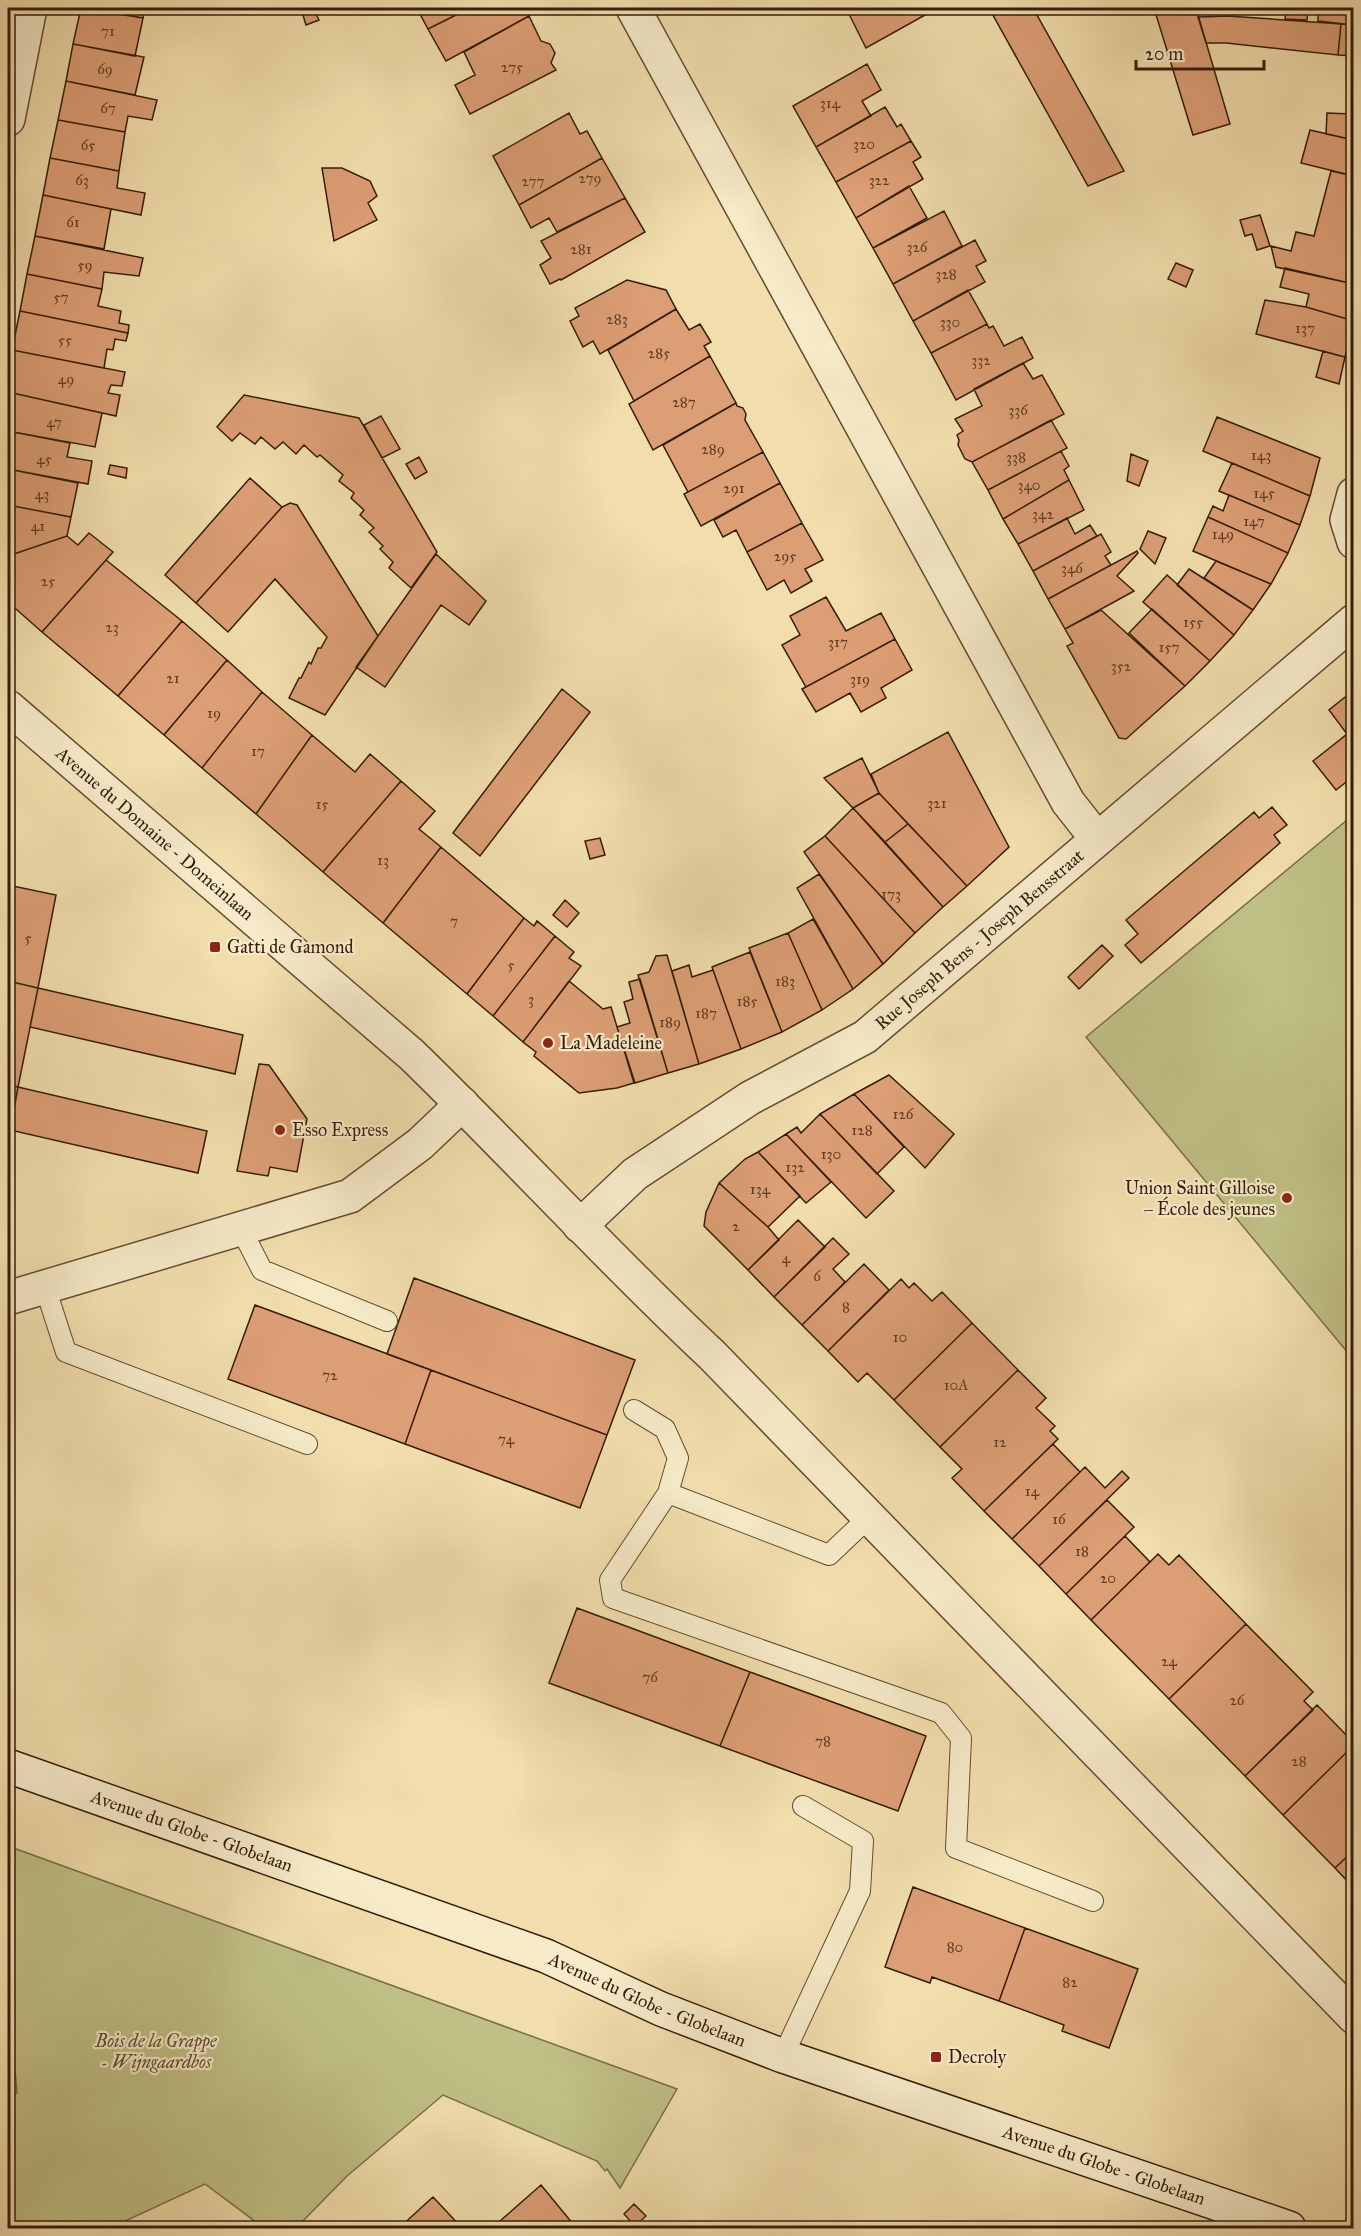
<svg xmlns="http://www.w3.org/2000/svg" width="1361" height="2236" font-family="'IM FELL Great Primer',serif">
<rect width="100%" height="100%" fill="#f1deac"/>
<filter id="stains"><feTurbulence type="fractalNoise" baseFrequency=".00333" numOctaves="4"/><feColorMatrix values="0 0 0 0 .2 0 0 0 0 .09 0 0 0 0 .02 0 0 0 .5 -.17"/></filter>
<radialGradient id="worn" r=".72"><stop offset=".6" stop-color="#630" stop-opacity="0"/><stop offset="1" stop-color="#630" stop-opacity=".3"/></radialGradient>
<path fill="#c0c086" stroke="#7a6e48" stroke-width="1.5" d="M1353 815V1359L1086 1037Z
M8 1846 677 2089 620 2188 607 2169 605 2171 597 2161 443 2095 347 2176 296 2228H264L205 2184 110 2228H8V2094L17 2093 8 1989Z"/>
<path fill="#dc9e75" stroke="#351c09" stroke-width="1.5" d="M81 8 143 18 135 56 73 44Z
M88 8H145L143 18Z
M313 8 319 20 306 25 302 12Z
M431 8H470L428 29 420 14Z
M470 8H524L529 16 446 61 428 29Z
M744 8H759L747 14Z
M849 8H932L934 10 866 48 847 10Z
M989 8H1033L1124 171 1088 186Z
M1154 8H1196L1230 124 1193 135Z
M1286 8H1308L1307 20 1285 19Z
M1343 8H1354V25L1318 21V10H1343Z
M529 16 541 41 550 44 555 53 551 63 556 70 470 114 455 85 475 75 464 52Z
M1228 16 1341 24 1338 55 1226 43H1206L1198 17Z
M1341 24 1354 25V56L1338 55Z
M73 44 144 57 135 95 66 81Z
M867 64 881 90 862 101 871 116 816 147 793 106Z
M66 81 157 100 152 120 128 116 125 132 58 120Z
M1350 84 1354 85V93H1348Z
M1354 100V140L1326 134 1327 113 1351 114Z
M885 107 897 127 901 124 911 141 836 182 816 147Z
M569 113 580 134 587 131 602 158 519 205 493 156Z
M58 120 125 132 119 171 50 158Z
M1310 130 1354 140V176L1301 163Z
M911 141 921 157 913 162 923 179 856 218 836 182Z
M50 158 119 171 117 188 145 193 141 215 43 195Z
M602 158 625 198 557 232 549 218 531 228 519 205Z
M322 168H342L370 181 377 196 368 203 377 220 334 241Z
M1331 171 1354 176V284L1276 267 1271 246 1291 251 1296 232 1314 236Z
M909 186 927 218 873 248 856 218Z
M43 195 111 209 104 249 35 236Z
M625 198 645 232 561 280 560 279 550 284 540 265 551 258 541 241Z
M944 211 962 246 893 284 873 248Z
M1260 215 1270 246 1257 250 1252 234 1245 236 1240 220Z
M35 236 143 258 139 276 104 272 102 289 27 274Z
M975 240 986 261 976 266 985 282 913 321 893 284Z
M1176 263 1193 270 1186 287 1168 279Z
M1285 268 1354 284V321L1306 307 1309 294 1280 287Z
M27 274 102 289 98 306 121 311 119 323 129 325 128 333 20 311Z
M627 280 666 290 676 309 600 354 593 341 583 347 570 321 579 316 575 308Z
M968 290 987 324 931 353 913 321Z
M1265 300 1306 307 1354 321 1345 357 1256 334Z
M676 309 689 330 700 324 711 342 704 346 710 356 634 401 608 350Z
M20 311 128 333 126 341 115 339 113 350 107 349 104 368 12 350Z
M987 324 989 328 993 326 1004 346 1022 337 1033 358 956 400 931 353Z
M12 350 125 372 122 386 111 385 108 393 120 395 116 416 8 392V373Z
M1323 351 1345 357 1339 384 1316 377Z
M710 356 736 403 653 450 629 404Z
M1023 363 1033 379 1042 375 1064 414 972 462 965 459 958 445 959 440 957 435 963 431 955 419 982 406 974 389Z
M8 392 102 413 95 447 8 431Z
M244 395 359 418 437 552 411 588 389 568 393 562 380 549 383 546 369 532 374 528 360 515 364 510 351 498 354 493 339 481 343 475 320 455 317 457 304 445 296 454 283 442 275 449 261 437 255 444 240 433 232 441 217 427Z
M736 403 737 406 743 408 746 414 745 420 763 452 688 492 663 445Z
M381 416 400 449 382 458 364 425Z
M1217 417 1320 458 1310 496 1203 451Z
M1051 420 1067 448 988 490 972 462Z
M8 431 70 443 67 457 92 461 88 484 8 469Z
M1061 451 1069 466 1064 470 1069 480 1003 519 988 490Z
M763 452 780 483 701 526 684 494Z
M1131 454 1148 461 1139 486 1127 481Z
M419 457 427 472 415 479 406 464Z
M1232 463 1310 496 1300 525 1219 491Z
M110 465 127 468 126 478 108 474Z
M8 469 78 483 71 517 8 505Z
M250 478 282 507 196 603 165 575Z
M1069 480 1084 510 1018 544 1003 519Z
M780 483 802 523 747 552 736 530 723 537 714 520Z
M1229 495 1300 525 1288 553 1208 517 1213 506 1223 511Z
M290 503 297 505 378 636 325 715 289 698 299 678H301L309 662 311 664 318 648H321L327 637 275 579 228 632 196 603 282 507Z
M8 505 71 517 67 536 8 556Z
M1208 517 1288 553 1271 584 1193 551Z
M1067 518 1075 534 1090 525 1097 536 1033 571 1018 544Z
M802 523 823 560 805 569 812 581 791 593 784 580 767 590 747 552Z
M1148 531 1166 538 1155 564 1140 549Z
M89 533 113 552 42 632 8 602V556L67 536 78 545Z
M1101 534 1111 552 1105 556 1111 565 1048 599 1033 571Z
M1137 551 1138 553 1117 576 1134 591 1065 629 1048 599Z
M436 554 486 601 469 625 441 605 385 687 356 667Z
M106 560 182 621 118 696 42 632Z
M1216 561 1271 584 1253 610 1204 578Z
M1189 569 1253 610 1234 635 1177 585Z
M1167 575 1234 635 1210 661 1143 602Z
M826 597 846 631 881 613 895 639 806 687 782 645 800 635 790 616Z
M1152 609 1210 661 1185 686 1129 633Z
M1101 610 1185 686 1126 739 1119 738 1067 646 1073 643 1065 629Z
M182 621 227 660 164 735 118 696Z
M895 639 912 670 881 688 886 698 861 712 850 693 816 712 802 689Z
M227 660 262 692 202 768 164 735Z
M562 689 590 712 480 856 453 833Z
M1354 690V776L1336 790 1313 761 1347 734 1329 710Z
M262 692 312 735 256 814 202 768Z
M948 732 1009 847 967 886 879 793 871 774Z
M312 735 355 772 370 754 401 781 323 872 256 814Z
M862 758 879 793 853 808 824 778Z
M401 781 435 811 419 829 441 847 383 923 323 872Z
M879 793 908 824 885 842 853 808Z
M1272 807 1287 825 1274 835 1280 843 1141 963 1125 945 1138 934 1126 920 1254 812 1259 818Z
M853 808 943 907 915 933 825 836Z
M908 824 967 886 943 907 885 842Z
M825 836 915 933 883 964 804 852Z
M600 838 605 855 590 859 585 841Z
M441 847 524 918 467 994 383 923Z
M819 874 883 964 853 989 797 888Z
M8 885 56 895 38 988 8 981Z
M565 900 579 913 567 927 553 915Z
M524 918 534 926 537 921 555 936 493 1016 467 994Z
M813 919 853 989 822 1010 788 933Z
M788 933 822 1010 782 1032 749 948Z
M555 936 574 952 569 958 581 966 523 1042 493 1016Z
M1102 945 1113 956 1079 989 1068 977Z
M750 952 782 1032 741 1049 712 967Z
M667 955 699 1064 668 1073 638 975 649 972 656 956Z
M689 965 692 977 713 970 741 1049 699 1064 672 971Z
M640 979 668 1073 635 1083 617 1027 630 1023 624 1002 633 999 629 982Z
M8 981 38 988 18 1087 8 1085Z
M569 981 603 1009 611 1007 634 1083 617 1088 579 1093 534 1056 536 1052 523 1042Z
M38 988 243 1035 235 1074 30 1027Z
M259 1064 269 1065 307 1119 297 1172 270 1167 268 1176 237 1171Z
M889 1075 954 1134 925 1168 854 1094Z
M8 1085 18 1087 8 1143Z
M18 1087 207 1131 198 1173 10 1130Z
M854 1094 904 1147 877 1174 820 1114Z
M820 1114 894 1191 866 1218 786 1134 797 1127 801 1133Z
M786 1134 831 1182 806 1203 758 1152Z
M758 1152 800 1196 768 1227 719 1183 745 1159Z
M719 1183 768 1227 779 1240 748 1270 704 1226 706 1212Z
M798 1220 825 1247 774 1297 748 1270Z
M833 1238 849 1254 833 1269 845 1282 802 1325 774 1297Z
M864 1264 889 1290 828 1351 802 1325Z
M414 1278 635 1360 607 1435 387 1354Z
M901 1279 909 1288 914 1283 932 1301 942 1292 972 1323 894 1400 867 1373 858 1382 828 1351Z
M255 1305 431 1370 405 1444 228 1379Z
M972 1323 1018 1370 940 1447 894 1400Z
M431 1370 607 1435 580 1508 405 1444Z
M1018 1370 1046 1398 1036 1408 1055 1426 1050 1431 1058 1439 984 1511 952 1478 962 1469 940 1447Z
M1053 1444 1080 1472 1012 1539 984 1511Z
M1085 1467 1105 1488 1122 1471 1129 1478 1039 1566 1012 1539Z
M1107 1500 1134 1527 1066 1594 1039 1566Z
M1125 1536 1150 1562 1091 1620 1066 1594Z
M1158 1554 1169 1565 1179 1555 1246 1624 1169 1699 1091 1620Z
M577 1608 750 1672 720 1746 549 1683Z
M1246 1624 1313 1692 1304 1701 1313 1710 1245 1776 1169 1699Z
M750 1672 926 1736 898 1811 720 1746Z
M1317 1705 1354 1743V1745L1283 1815 1245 1776Z
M1354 1745V1850L1335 1868 1283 1815Z
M1354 1850V1888L1335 1868Z
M913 1887 1025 1928 999 2001 932 1977 930 1983 885 1967Z
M1025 1928 1138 1969 1109 2048 1062 2031 1064 2025 999 2001Z
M541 2185 573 2224 568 2228H507L500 2221Z
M433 2197 462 2228H399Z
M634 2204 646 2216 635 2226 624 2214Z"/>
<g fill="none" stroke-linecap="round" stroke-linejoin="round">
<defs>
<path id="lane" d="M241 1229 262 1270 387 1321
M45 1287 66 1352 307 1444
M634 1410 665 1429 678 1458 668 1493 829 1555 869 1517
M668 1493 610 1580 613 1598 941 1713 961 1738 956 1848 1093 1901
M783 2056 860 1891 863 1841 803 1806"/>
<g id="street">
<path d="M633 8 1068 802 1097 839"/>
<path d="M8 119 30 8"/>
<path d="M1354 494 1347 520 1354 542"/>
<path id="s1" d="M8 707 412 1055C514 1154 609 1259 712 1355L1354 2017"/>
<path id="s2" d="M580 1226 635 1174 750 1098 865 1037 1354 621"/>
<path d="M8 1298 350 1196 420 1144 462 1104"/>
</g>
<g id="secondary">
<path id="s3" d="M8 1766 546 1956 661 2009 783 2056 1289 2228"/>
</g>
</defs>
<use href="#lane" stroke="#644c32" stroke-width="22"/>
<use href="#street" stroke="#644c32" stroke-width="36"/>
<use href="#secondary" stroke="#351c09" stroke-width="36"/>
<use href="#lane" stroke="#f6eac9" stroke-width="20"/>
<use href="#street" stroke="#f6eac9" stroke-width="33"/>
<use href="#secondary" stroke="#f6eac9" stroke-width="33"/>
</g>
<g fill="#8f2418" stroke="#f6eac9" stroke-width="2">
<rect x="209" y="941" width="12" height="12" rx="3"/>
<circle cx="548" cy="1043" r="6"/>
<circle cx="280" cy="1130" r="6"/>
<circle cx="1287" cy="1198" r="6"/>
<rect x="930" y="2051" width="12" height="12" rx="3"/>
</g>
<g text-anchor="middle" stroke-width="4.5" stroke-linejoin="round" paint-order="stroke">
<g font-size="15" fill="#5f3c24">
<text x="108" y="36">71</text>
<text x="512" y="72">275</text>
<text x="105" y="74">69</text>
<text x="830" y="108">314</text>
<text x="108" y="113">67</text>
<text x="864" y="149">320</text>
<text x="88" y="150">65</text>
<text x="590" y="183">279</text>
<text x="82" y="185">63</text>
<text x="879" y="185">322</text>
<text x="533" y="186">277</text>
<text x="73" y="227">61</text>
<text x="917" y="252">326</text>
<text x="581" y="254">281</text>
<text x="85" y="270">59</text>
<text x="946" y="279">328</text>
<text x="61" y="302">57</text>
<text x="617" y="324">283</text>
<text x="950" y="327">330</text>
<text x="1305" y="333">137</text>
<text x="65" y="345">55</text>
<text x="659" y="358">285</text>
<text x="981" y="365">332</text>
<text x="66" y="384">49</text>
<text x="684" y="407">287</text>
<text x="1018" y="415">336</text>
<text x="54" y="427">47</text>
<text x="713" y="454">289</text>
<text x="1261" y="460">143</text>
<text x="1016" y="462">338</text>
<text x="44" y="464">45</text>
<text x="1029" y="490">340</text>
<text x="734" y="493">291</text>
<text x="1264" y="498">145</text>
<text x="42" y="499">43</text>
<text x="1043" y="519">342</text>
<text x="1254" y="526">147</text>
<text x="38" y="531">41</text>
<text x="1223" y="539">149</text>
<text x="785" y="561">295</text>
<text x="1072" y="573">346</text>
<text x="48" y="586">25</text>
<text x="1193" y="627">155</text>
<text x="112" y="632">23</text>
<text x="838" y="647">317</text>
<text x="1169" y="652">157</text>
<text x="1121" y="671">352</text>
<text x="173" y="683">21</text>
<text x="860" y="684">319</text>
<text x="214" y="718">19</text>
<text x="258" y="756">17</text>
<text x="937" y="808">321</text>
<text x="322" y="809">15</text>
<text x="383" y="865">13</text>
<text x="891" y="899">173</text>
<text x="454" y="926">7</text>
<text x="28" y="943">5</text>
<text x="511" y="970">5</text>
<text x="785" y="986">183</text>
<text x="531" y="1004">3</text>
<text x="747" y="1006">185</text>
<text x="706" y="1018">187</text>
<text x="670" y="1027">189</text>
<text x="903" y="1119">126</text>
<text x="862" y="1135">128</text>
<text x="831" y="1159">130</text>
<text x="795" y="1172">132</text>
<text x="760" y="1194">134</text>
<text x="736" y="1231">2</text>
<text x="786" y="1263">4</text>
<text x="817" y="1281">6</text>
<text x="846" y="1312">8</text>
<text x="900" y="1342">10</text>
<text x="330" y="1380">72</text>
<text x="956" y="1390">10A</text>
<text x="506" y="1444">74</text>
<text x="1000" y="1447">12</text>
<text x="1032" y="1496">14</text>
<text x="1059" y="1524">16</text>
<text x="1082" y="1556">18</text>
<text x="1108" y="1583">20</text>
<text x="1169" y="1666">24</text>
<text x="650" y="1682">76</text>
<text x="1237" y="1705">26</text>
<text x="823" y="1746">78</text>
<text x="1299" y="1766">28</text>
<text x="955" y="1952">80</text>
<text x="1070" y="1987">82</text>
</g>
<g font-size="18" fill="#351c09" stroke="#f6eac9">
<text dy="6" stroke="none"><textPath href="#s1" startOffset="194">Avenue du Domaine - Domeinlaan</textPath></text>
<text dy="6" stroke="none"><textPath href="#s2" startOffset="494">Rue Joseph Bens - Joseph Bensstraat</textPath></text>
<text dy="6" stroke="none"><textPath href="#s3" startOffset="195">Avenue du Globe - Globelaan</textPath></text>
<text dy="6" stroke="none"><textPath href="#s3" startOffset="681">Avenue du Globe - Globelaan</textPath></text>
<text dy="6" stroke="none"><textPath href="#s3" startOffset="1167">Avenue du Globe - Globelaan</textPath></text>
</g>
<g font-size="18" fill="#351c09" stroke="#f6eac9" text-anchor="start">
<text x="227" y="953">Gatti de Gamond</text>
<text x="560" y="1049">La Madeleine</text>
<text x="292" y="1136">Esso Express</text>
<text x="1275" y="1194" text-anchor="end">Union Saint Gilloise<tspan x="1275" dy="21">– École des jeunes</tspan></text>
<text x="948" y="2063">Decroly</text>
</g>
<g font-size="18" font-style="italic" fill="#5f4d2e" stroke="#f6eac9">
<text x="156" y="2047">Bois de la Grappe<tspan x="156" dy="21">- Wijngaardbos</tspan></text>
</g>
</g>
<rect width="1361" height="2236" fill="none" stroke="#f1deac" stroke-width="30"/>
<rect x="9" y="9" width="1343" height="2218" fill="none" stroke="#351c09" stroke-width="3"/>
<rect x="15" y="15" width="1331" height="2206" fill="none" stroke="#351c09" stroke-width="1.5"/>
<path d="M1136 60v9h128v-9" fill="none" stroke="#351c09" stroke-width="3"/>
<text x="1145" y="60" font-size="18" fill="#351c09" stroke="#f6eac9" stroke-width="4.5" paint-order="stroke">20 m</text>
<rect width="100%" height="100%" filter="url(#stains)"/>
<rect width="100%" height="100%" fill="url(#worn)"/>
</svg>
